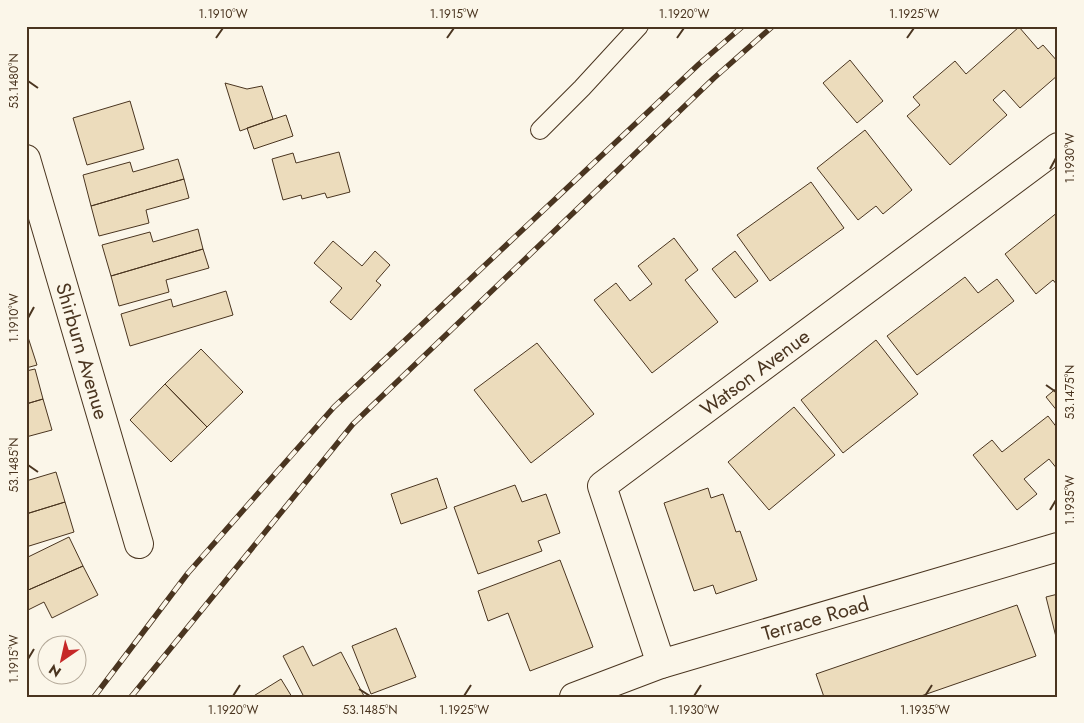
<svg xmlns="http://www.w3.org/2000/svg" width="1084" height="723" font-family="Jost,sans-serif">
<rect width="100%" height="100%" fill="#fbf6e9"/>
<path fill="#ecdcbc" stroke="#4a3520" d="M1019 27 1038 49 1043 45 1058 62V75L1020 108 1004 90 993 100 1007 115 950 165 907 116 920 105 913 97 955 61 966 74Z
M850 60 883 101 857 123 823 83Z
M225 83 247 89 262 86 273 119 240 131Z
M130 101 144 149 87 165 73 118Z
M286 115 293 136 254 149 247 128Z
M865 130 912 190 883 214 876 206 858 220 817 168Z
M339 152 350 192 327 198 325 193 302 199 301 195 283 200 272 159 293 153 296 163Z
M178 159 184 179 91 206 83 175 130 162 133 172Z
M184 179 189 198 146 210 149 223 99 236 91 206Z
M811 182 844 228 770 281 737 235Z
M1058 212V286L1053 280 1036 294 1005 254Z
M198 229 203 249 111 276 102 245 150 232 153 242Z
M674 238 698 270 685 280 718 322 652 373 594 300 616 283 630 301 652 284 638 266Z
M333 241 362 266 375 251 390 265 376 281 381 285 351 320 330 302 342 288 314 263Z
M203 249 209 268 166 280 169 292 119 306 111 276Z
M735 251 758 281 735 298 712 269Z
M965 277 978 293 997 279 1014 301 917 375 887 336Z
M226 291 233 315 130 346 121 314 171 299 173 307Z
M26 331 37 365 26 368Z
M876 340 918 394 843 453 801 400Z
M537 343 594 414 531 463 474 390Z
M201 349 243 392 207 427 165 384Z
M35 369 43 399 26 404V371Z
M165 384 207 427 171 462 130 420Z
M1058 387V412L1046 397Z
M43 399 52 430 26 437V404Z
M794 407 835 455 769 510 728 462Z
M1048 416 1058 429V470L1049 459 1024 479 1037 494 1017 510 973 455 992 440 1002 452Z
M56 472 65 502 26 514V481Z
M437 478 447 508 401 524 391 494Z
M515 485 522 502 546 494 560 533 538 541 542 551 478 574 454 507Z
M708 488 711 498 723 494 736 532 740 531 757 580 716 594 713 585 694 591 664 503Z
M65 502 74 532 26 547V514Z
M69 537 83 566 26 591V558Z
M560 560 593 647 530 671 508 613 488 621 478 591Z
M83 566 98 595 52 618 44 602 26 611V591Z
M1058 594V645L1046 597Z
M1017 605 1036 656 918 697H824L816 674Z
M396 628 416 677 371 694 352 646Z
M303 646 313 666 341 652 364 696 304 697 283 656Z
M281 679 292 697H252Z"/>
<g fill="none" stroke-linecap="round" stroke-linejoin="round">
<defs>
<path id="service" d="M540 130 582 88 639 26"/>
<g id="minor">
<path id="s1" d="M26 159 139 544"/>
<path id="s2" d="M661 664 602 486 1058 147"/>
<path id="s3" d="M574 697 661 664 1058 547"/>
</g>
</defs>
<use href="#service" stroke="#4a3520" stroke-width="20"/>
<use href="#minor" stroke="#4a3520" stroke-width="30"/>
<use href="#service" stroke="#fbf6e9" stroke-width="18"/>
<use href="#minor" stroke="#fbf6e9" stroke-width="28"/>
<defs>
<path id="rail" d="M94 697 188 573 334 407 699 64 743 26
M131 697 353 424 714 78 773 26"/>
</defs>
<use href="#rail" stroke="#4a3520" stroke-width="5.5"/>
<use href="#rail" stroke="#fbf6e9" stroke-width="4" stroke-dasharray="11" stroke-linecap="butt"/>
</g>
<path fill="none" stroke="#4a3520" stroke-width="2" d="M216 38 223 28M447 38 454 28M677 38 684 28M907 38 914 28M28 81 38 88M1050 169 1056 158M28 318 34 307M1046 385 1056 392M28 465 38 472M1050 510 1056 500M28 659 34 649M359 689 370 696M233 696 240 685M464 696 471 685M694 696 701 685M925 696 932 685"/>
<g text-anchor="middle" stroke-width="4" stroke-linejoin="round" paint-order="stroke">
<g font-size="20" fill="#4a3520" stroke="#fbf6e9">
<text dy="7" stroke="none"><textPath href="#s1" startOffset="200">Shirburn Avenue</textPath></text>
<text dy="7" stroke="none"><textPath href="#s2" startOffset="378">Watson Avenue</textPath></text>
<text dy="7" stroke="none"><textPath href="#s3" startOffset="254">Terrace Road</textPath></text>
</g>
</g>
<rect width="1084" height="723" fill="none" stroke="#fbf6e9" stroke-width="55"/>
<g transform="translate(62 660) rotate(214)"><circle r="24" fill="#fbf6e9" stroke="#b4a999"/>
<path d="M0-4L9 19L0 12L-9 19Z" fill="#c62828"/>
<text y="-8" font-size="14" font-weight="bold" text-anchor="middle" fill="#4a3520">N</text>
</g>
<rect x="28" y="28" width="1028" height="668" fill="none" stroke="#4a3520" stroke-width="2"/>
<g font-size="12" text-anchor="middle" fill="#4a3520">
<text x="223" y="18">1.1910°W</text>
<text x="454" y="18">1.1915°W</text>
<text x="684" y="18">1.1920°W</text>
<text x="914" y="18">1.1925°W</text>
<text transform="translate(14 81) rotate(-90)" y="4">53.1480°N</text>
<text transform="translate(1070 158) rotate(-90)" y="4">1.1930°W</text>
<text transform="translate(14 318) rotate(-90)" y="4">1.1910°W</text>
<text transform="translate(1070 392) rotate(-90)" y="4">53.1475°N</text>
<text transform="translate(14 465) rotate(-90)" y="4">53.1485°N</text>
<text transform="translate(1070 500) rotate(-90)" y="4">1.1935°W</text>
<text transform="translate(14 659) rotate(-90)" y="4">1.1915°W</text>
<text x="233" y="714">1.1920°W</text>
<text x="370" y="714">53.1485°N</text>
<text x="464" y="714">1.1925°W</text>
<text x="694" y="714">1.1930°W</text>
<text x="925" y="714">1.1935°W</text>
</g>
</svg>
